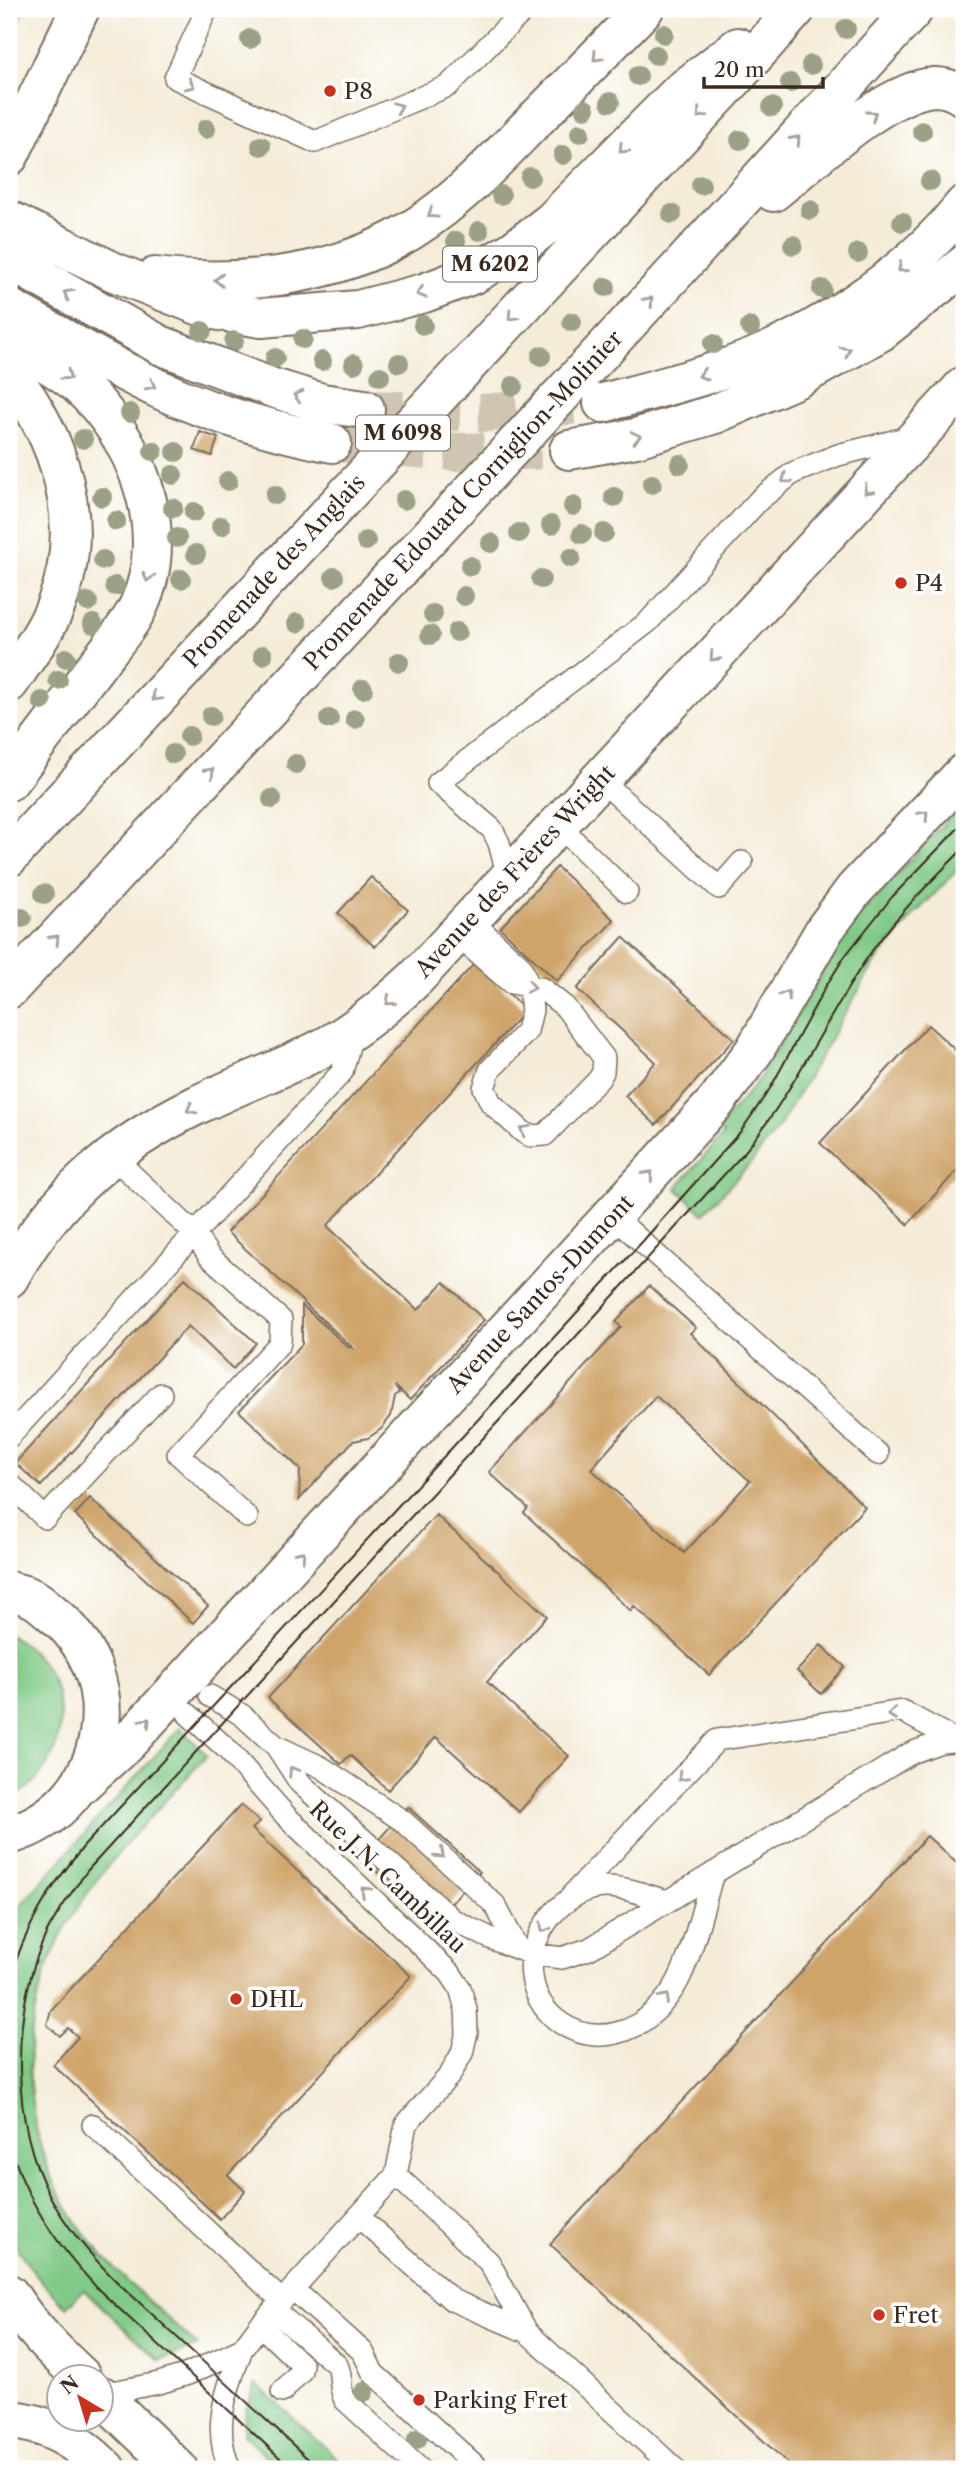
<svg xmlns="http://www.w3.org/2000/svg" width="973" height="2478" font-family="'Libre Caslon Text',serif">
<rect width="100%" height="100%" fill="#fff"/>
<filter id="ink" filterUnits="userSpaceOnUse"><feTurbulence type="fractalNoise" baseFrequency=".0143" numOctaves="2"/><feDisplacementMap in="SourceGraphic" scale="14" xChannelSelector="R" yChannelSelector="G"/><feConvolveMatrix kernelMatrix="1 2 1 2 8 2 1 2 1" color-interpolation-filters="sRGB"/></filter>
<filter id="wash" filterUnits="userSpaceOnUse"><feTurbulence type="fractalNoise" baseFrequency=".00686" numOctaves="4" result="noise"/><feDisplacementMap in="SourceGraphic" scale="28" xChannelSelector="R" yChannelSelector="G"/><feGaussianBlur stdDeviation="1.57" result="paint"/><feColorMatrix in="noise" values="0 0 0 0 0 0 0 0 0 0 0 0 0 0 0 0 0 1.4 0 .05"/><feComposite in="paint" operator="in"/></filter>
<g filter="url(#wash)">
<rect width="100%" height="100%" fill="#f4ecd8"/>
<path fill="#c1c6ba" d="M9 9H27L9 46Z"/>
<path fill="#80c986" stroke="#5e7a52" stroke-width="2" d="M964 801V863L913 916 874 964 779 1127 749 1165 703 1214 676 1188 724 1134 718 1128 758 1081 850 926Z
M9 1635C77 1671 78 1764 9 1800Z
M180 1728 207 1755C117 1856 22 1935 30 2083 33 2131 47 2177 73 2217 105 2267 155 2306 198 2346L159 2360 84 2290 66 2307 36 2275 9 2237V1918Z
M256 2384 349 2469H279L243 2434 246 2409Z"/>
<g id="blocks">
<path fill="#cfa46b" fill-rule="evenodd" d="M200 432 218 438 212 456 194 450Z
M557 867 614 920 557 981 500 928Z
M371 877 408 910 375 947 338 913Z
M623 937 734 1039 656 1125 625 1096 656 1062 577 989Z
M475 963 526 1010 327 1226 418 1310 444 1282 484 1320 410 1400 395 1386 399 1393 395 1396 391 1416 381 1429 368 1438 353 1441 299 1500 300 1469 239 1411 302 1344V1305L348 1347 353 1348 227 1232Z
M928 1025 964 1058V1163L908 1224 820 1143Z
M185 1278 256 1343 233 1369 188 1326 41 1486 15 1463Z
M649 1286 696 1328 690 1333 865 1507 709 1675 634 1606 631 1611 524 1513 528 1508 489 1472 621 1327 616 1322ZM656 1396 750 1481 684 1553 591 1469Z
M90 1498 208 1606 193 1623 75 1515Z
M436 1515 547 1616 487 1682 569 1756 519 1812 436 1737 388 1790 350 1755 341 1764 268 1698Z
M821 1645 845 1667 821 1694 797 1671Z
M241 1805 260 1822 252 1829 411 1976 228 2175 245 2191 220 2219 53 2065 78 2037 68 2028 60 2036 47 2025 51 2010Z
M408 1807 480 1872 433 1923 362 1858Z
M927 1836 964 1870V2469H794L550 2244Z"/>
</g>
</g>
<g filter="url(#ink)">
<use href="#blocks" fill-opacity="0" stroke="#7c6e5f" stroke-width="2"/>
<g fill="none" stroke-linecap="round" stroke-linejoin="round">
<path stroke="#cfc5b3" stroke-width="38" stroke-dasharray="38 19" stroke-linecap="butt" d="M365 409 484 413 603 403
M332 443 457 452 569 450"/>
<defs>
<path id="lane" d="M207 9 175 78 315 142 448 86 525 9
M601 780 719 888 742 862
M559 826 627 892
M509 880 499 843 492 829 438 783 648 622 759 500 793 473 838 455 910 437
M457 935 511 983 541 988 565 1007 604 1058 603 1072 599 1079 545 1135 530 1136 523 1132 491 1103 484 1088 490 1070 527 1031 532 1010 529 986 520 965 471 921
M112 1156 194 1233 209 1256 281 1320 280 1343 178 1454 247 1517
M612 1215 878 1454
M9 1437 342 1072 353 1031
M9 1483 45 1518 161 1394
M210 1696 242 1715 276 1746
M573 1894 717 1740 902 1711 953 1739
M668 1901C648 1896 627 1887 606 1887 585 1887 564 1900 551 1916 484 2002 605 2093 674 1988 691 1961 703 1906 713 1873
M517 1947 495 1905 403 1821 321 1767 276 1746 300 1783 453 1920 490 1938 532 1954 562 1958 589 1949 911 1753 941 1742 964 1740
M93 2125 282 2301
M396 2175 489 2262 527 2332 675 2469
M359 2217 452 2300 527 2332
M293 2289 363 2352 373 2373 479 2469
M274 2310 337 2365C343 2376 338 2387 345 2400L420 2469
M260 2325 302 2365 301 2371 282 2392
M102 2394 159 2383 188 2374 242 2349 260 2325 396 2175 406 2124 450 2075 462 2053 467 2032 466 2009 460 1988 450 1973 286 1816 227 1749 188 1714
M230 2469C211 2426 227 2390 242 2349"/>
<path id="secondary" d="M9 1278C54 1197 114 1145 197 1105 241 1083 289 1067 332 1043 363 1025 390 1002 416 978L964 386
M9 1591C17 1593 27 1595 34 1599 40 1602 46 1608 51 1612 133 1676 110 1806 9 1835
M79 1786 128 1742 716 1102 754 1051 825 929 854 890 964 773
M9 2294C29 2326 54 2351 81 2376
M102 2396 178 2469
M9 2420C48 2422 79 2442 106 2469"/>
<path id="primary" d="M9 156 80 9
M773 192C811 162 886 90 934 87 945 87 956 91 964 97
M9 220 114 272 208 309 261 318 358 310 424 293 474 274 514 250 552 221 680 92 738 47
M9 260 160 345 273 388 322 403 365 409
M155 277C235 286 321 278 394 240 446 213 488 168 528 127 567 88 606 48 644 9
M9 308C58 335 108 365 159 389 214 415 273 431 332 443
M9 341C32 355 56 366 77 384 136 435 173 531 139 605 129 627 110 647 96 666 67 704 38 743 9 781
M9 373C61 438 88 524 56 605 45 633 26 658 9 683
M603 403C644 392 686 382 726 368 812 339 908 276 964 205
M569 450 636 438 715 414 798 378 880 332 964 265
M9 857 733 80 796 9
M9 989 684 263 914 9"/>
</defs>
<use href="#lane" stroke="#7c6e5f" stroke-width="24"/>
<use href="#secondary" stroke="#7c6e5f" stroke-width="42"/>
<use href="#primary" stroke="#7c6e5f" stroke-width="42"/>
<use href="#lane" stroke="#fff" stroke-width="21"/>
<use href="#secondary" stroke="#fff" stroke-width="38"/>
<use href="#primary" stroke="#fff" stroke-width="38"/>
<path stroke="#3b2a1e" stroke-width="2" d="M9 1981C26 1926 47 1891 84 1846L642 1242 741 1131 771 1087 826 986 845 956 892 897 964 822
M9 2140C24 2200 58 2246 99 2290L292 2469
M319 2469 113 2278C89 2253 67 2228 51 2198 10 2122 11 2012 46 1934 57 1912 72 1892 87 1871L743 1154C791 1096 822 1027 863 964 891 921 928 884 964 848"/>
</g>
<g fill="#9ba086">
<circle cx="846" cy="29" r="10"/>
<circle cx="664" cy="34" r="10"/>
<circle cx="250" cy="39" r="10"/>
<circle cx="656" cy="55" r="10"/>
<circle cx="811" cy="65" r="10"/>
<circle cx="638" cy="76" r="10"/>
<circle cx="790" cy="83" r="10"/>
<circle cx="610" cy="102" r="10"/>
<circle cx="772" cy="107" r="10"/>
<circle cx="585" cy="109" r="10"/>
<circle cx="206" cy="129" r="10"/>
<circle cx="922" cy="131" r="10"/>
<circle cx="580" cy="133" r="10"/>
<circle cx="740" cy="140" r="10"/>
<circle cx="261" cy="146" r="10"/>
<circle cx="563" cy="155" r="10"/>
<circle cx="530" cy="177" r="10"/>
<circle cx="930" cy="181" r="10"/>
<circle cx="701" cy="185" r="10"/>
<circle cx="501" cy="195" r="10"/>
<circle cx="810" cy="210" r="10"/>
<circle cx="672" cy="214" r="10"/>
<circle cx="902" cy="222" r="10"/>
<circle cx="479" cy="231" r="10"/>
<circle cx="456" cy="241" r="10"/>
<circle cx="793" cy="245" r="10"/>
<circle cx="858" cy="253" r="10"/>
<circle cx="606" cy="287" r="10"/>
<circle cx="822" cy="289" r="10"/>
<circle cx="572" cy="322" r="10"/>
<circle cx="423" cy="325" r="10"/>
<circle cx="750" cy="327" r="10"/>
<circle cx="202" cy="331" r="10"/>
<circle cx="303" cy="339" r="10"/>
<circle cx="234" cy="341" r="10"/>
<circle cx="713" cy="344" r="10"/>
<circle cx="541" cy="356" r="10"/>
<circle cx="275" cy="358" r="10"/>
<circle cx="322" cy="361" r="10"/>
<circle cx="399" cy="363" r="10"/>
<circle cx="354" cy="364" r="10"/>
<circle cx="380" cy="376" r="10"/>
<circle cx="513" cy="386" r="10"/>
<circle cx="130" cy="413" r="10"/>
<circle cx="83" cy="439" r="10"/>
<circle cx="153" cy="451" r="10"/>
<circle cx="176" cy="452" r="10"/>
<circle cx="680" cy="464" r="10"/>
<circle cx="173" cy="475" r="10"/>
<circle cx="228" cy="481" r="10"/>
<circle cx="652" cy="484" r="10"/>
<circle cx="275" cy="495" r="10"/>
<circle cx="102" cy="497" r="10"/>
<circle cx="614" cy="497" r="10"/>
<circle cx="404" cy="500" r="10"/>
<circle cx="573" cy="506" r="10"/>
<circle cx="173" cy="508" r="10"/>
<circle cx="194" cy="512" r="10"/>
<circle cx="116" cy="521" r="10"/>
<circle cx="551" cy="525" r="10"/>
<circle cx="221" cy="526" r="10"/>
<circle cx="519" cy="533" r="10"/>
<circle cx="604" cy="533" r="10"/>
<circle cx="582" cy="534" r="10"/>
<circle cx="177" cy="538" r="10"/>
<circle cx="366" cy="541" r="10"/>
<circle cx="491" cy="543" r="10"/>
<circle cx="196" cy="554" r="10"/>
<circle cx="571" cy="558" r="10"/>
<circle cx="103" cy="560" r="10"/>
<circle cx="470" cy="566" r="10"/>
<circle cx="334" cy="577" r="10"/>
<circle cx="181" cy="579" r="10"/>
<circle cx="541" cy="579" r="10"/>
<circle cx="115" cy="586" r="10"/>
<circle cx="464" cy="596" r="10"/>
<circle cx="88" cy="602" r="10"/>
<circle cx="433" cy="614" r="10"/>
<circle cx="297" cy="623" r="10"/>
<circle cx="93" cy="624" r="10"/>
<circle cx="457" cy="632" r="10"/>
<circle cx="430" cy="635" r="10"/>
<circle cx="263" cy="655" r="10"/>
<circle cx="66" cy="658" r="10"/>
<circle cx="399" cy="662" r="10"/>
<circle cx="58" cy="680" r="10"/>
<circle cx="363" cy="689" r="10"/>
<circle cx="42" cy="701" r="10"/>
<circle cx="211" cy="716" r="10"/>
<circle cx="329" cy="719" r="10"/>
<circle cx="355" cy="719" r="10"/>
<circle cx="189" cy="736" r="10"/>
<circle cx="173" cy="754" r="10"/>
<circle cx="296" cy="764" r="10"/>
<circle cx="272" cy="799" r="10"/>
<circle cx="44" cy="894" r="10"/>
<circle cx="22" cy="918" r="10"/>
<circle cx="364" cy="2392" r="10"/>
<circle cx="417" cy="2439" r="10"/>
</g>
<defs><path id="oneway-chevron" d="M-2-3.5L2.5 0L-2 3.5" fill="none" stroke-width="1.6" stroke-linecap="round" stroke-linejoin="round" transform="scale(1.75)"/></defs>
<g stroke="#a79f9a">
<use href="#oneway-chevron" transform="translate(597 57) rotate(134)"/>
<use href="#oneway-chevron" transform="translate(190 85) rotate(25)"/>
<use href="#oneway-chevron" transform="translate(398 107) rotate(-23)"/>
<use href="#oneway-chevron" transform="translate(701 114) rotate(133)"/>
<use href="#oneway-chevron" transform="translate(872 115) rotate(-35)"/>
<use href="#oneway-chevron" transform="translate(796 140) rotate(-48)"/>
<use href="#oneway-chevron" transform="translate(623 149) rotate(135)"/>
<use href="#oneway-chevron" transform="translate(432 214) rotate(146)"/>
<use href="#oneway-chevron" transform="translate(902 268) rotate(141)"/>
<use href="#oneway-chevron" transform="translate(219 280) rotate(-178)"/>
<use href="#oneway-chevron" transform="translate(421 293) rotate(163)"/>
<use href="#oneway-chevron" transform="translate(68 294) rotate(-151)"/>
<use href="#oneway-chevron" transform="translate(649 301) rotate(-47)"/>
<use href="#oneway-chevron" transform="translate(512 316) rotate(133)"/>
<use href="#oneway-chevron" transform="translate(846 351) rotate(-29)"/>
<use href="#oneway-chevron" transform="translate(703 375) rotate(163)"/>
<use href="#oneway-chevron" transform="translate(67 376) rotate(38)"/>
<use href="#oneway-chevron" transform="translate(151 385) rotate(28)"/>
<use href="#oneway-chevron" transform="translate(298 396) rotate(-164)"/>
<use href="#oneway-chevron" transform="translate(636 437) rotate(-13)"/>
<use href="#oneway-chevron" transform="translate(786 479) rotate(144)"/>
<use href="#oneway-chevron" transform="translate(868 490) rotate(133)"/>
<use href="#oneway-chevron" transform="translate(148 577) rotate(103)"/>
<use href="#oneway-chevron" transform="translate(714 657) rotate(133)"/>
<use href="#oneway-chevron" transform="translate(156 697) rotate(133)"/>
<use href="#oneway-chevron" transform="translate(210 772) rotate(-47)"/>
<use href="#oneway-chevron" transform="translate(924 815) rotate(-47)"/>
<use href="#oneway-chevron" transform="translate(55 939) rotate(-47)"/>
<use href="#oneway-chevron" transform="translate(531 987) rotate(12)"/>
<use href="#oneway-chevron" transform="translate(786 995) rotate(-60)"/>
<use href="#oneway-chevron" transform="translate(390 1001) rotate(139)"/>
<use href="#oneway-chevron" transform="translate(191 1109) rotate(152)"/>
<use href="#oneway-chevron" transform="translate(524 1130) rotate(-150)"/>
<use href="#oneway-chevron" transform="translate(649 1175) rotate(-48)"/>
<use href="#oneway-chevron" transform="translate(301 1555) rotate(-48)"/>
<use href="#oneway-chevron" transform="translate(892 1714) rotate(174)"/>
<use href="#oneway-chevron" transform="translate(146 1722) rotate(-47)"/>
<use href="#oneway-chevron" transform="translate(293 1771) rotate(-123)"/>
<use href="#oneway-chevron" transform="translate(682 1777) rotate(133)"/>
<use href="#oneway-chevron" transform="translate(440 1854) rotate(42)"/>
<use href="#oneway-chevron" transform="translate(365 1891) rotate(-136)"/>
<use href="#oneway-chevron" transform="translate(544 1928) rotate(122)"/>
<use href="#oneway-chevron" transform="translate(665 1998) rotate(-49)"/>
</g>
</g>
<g fill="#c8321e" stroke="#fff" stroke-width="2.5">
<circle cx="330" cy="91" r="7"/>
<circle cx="901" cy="583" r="7"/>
<circle cx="236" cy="1999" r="7"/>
<circle cx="879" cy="2315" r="7"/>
<circle cx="419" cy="2400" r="7"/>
</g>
<g text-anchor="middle" stroke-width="7" stroke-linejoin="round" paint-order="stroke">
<g fill="#fff" stroke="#766a62" stroke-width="2">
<rect x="443" y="246.5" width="94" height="35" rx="5"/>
<rect x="356" y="415.5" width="94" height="35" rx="5"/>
</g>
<g font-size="21" font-weight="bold" fill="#3b2a1e">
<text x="490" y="271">M 6202</text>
<text x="403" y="440">M 6098</text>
</g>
<g font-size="23" fill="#3b2a1e" stroke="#fff" text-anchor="start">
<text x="344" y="99">P8</text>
<text x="915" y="591">P4</text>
<text x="250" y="2007">DHL</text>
<text x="893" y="2323">Fret</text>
<text x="433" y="2408">Parking Fret</text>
</g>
<g font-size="23" fill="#3b2a1e" stroke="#fff">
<text transform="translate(463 500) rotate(-47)" y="8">Promenade Edouard Corniglion-Molinier</text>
<text transform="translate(274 571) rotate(-47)" y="8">Promenade des Anglais</text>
<text transform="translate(515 871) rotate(-47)" y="8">Avenue des Frères Wright</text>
<text transform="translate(540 1294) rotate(-47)" y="8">Avenue Santos-Dumont</text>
<text transform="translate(388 1877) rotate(44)" y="8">Rue J.N. Cambillau</text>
</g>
</g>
<rect width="973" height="2478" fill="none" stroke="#fff" stroke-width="35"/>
<g transform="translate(80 2398) rotate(322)"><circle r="33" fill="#ffffff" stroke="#b1aaa5" stroke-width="2"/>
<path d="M0-5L12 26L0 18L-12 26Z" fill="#c8321e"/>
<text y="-10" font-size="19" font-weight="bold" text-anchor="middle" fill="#3b2a1e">N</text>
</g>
<path d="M704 77v10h119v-10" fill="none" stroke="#3b2a1e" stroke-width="3.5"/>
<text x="714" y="77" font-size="21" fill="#3b2a1e" stroke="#ffffff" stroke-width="5" paint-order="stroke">20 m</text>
</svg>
